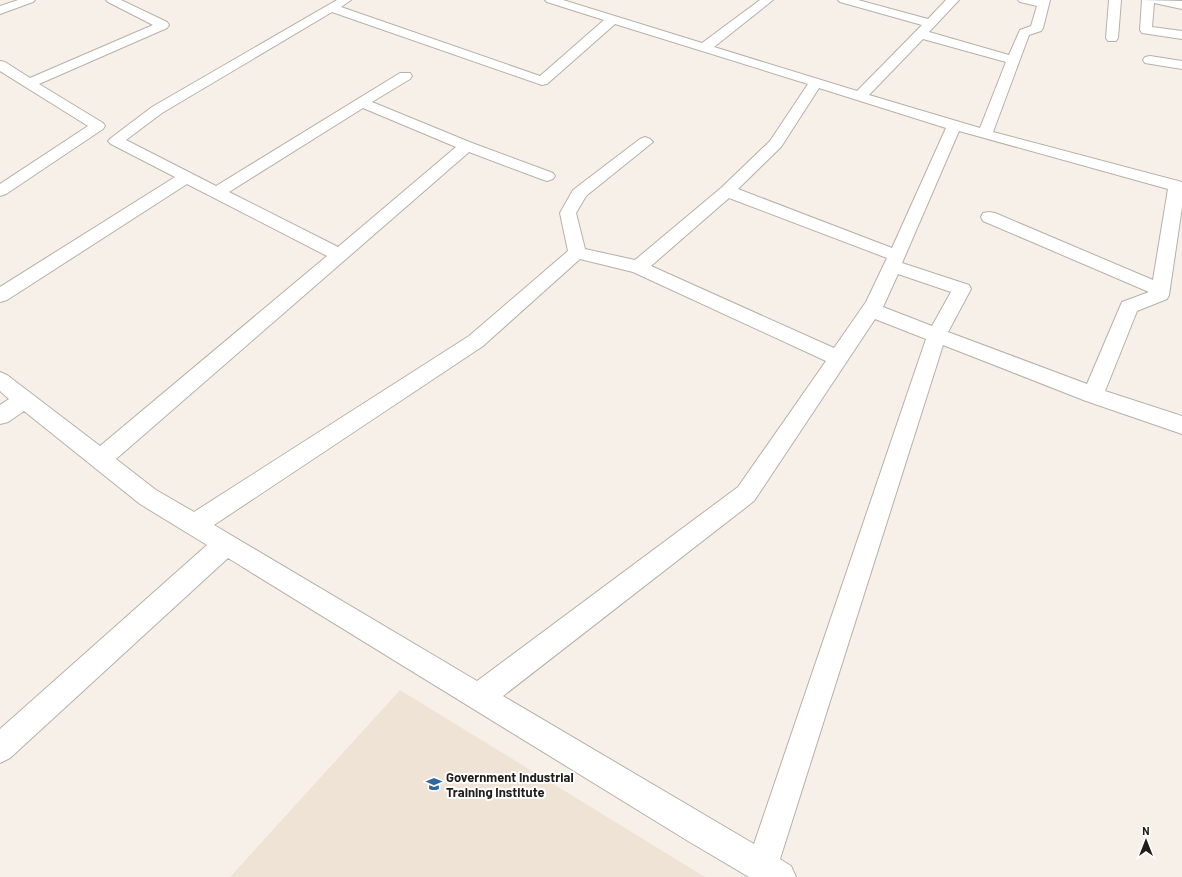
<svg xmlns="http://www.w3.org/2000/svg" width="1182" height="877" font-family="Barlow,sans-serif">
<rect width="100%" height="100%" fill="#f7f0e9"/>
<path fill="#efe3d5" d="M400 690 705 877H230Z"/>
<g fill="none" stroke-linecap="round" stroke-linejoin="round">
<defs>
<path id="minor" d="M18 0H35L33 2 0 14V6Z
M106 0H121L167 22 169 25 167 28 39 84 103 123 105 126 103 129 6 194 0 196V184L88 126 0 71V61L5 62 30 78 153 25 108 2Z
M337 0H351L341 7 540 76 604 20 547 2 545 0H563L702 43 760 0H773L714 47 857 91 922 25 840 2 838 0H858L928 19 946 0H959L929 32 1009 55 1020 30 1031 26 1037 6 1020 2 1018 0H1050L1043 28 1041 31 1029 35 993 132 1182 182V207L1169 295 1167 299 1137 311 1105 391 1182 416V434L1086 401 943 345 780 859 791 866 796 877H749L688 841 228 558 10 758 0 763V729L207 545 140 504 24 411 8 422 0 424V405L9 399 0 391V372L7 375 100 446 327 256 187 184 7 300 0 302V287L175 177 111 144 108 141 111 138 152 107ZM332 12 542 85 547 84 615 24 808 84 770 141 721 188 635 260 585 249 576 213 586 196 653 142 650 139 645 137 640 139 573 190 560 213 568 251 469 336 194 512 156 490 116 459 469 152 541 179 547 181 553 179 555 176 553 173 472 143 372 102 410 79 412 76 410 73H400L216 186 126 140 162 113ZM923 39 1006 62 980 128 869 95ZM819 88 946 128 892 248 738 189 781 147ZM363 108 456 147 338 247 229 192ZM959 131 1168 189 1153 280 995 213 989 212 983 213 981 217 983 221 1149 292 1122 302 1087 384 948 332 971 289 969 285 902 263ZM729 198 887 258 866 302 834 348 651 266ZM580 259 633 272 826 361 738 487 477 681 214 525 483 346ZM898 274 951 292 932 326 883 307ZM875 319 926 339 754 844 503 696 754 501Z
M1109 0H1121L1118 38 1116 41H1108L1106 38Z
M1142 0 1182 1V9L1154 3 1152 27 1182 31V39L1142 33 1140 30Z
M1150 56 1182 61V69L1145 63 1143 60 1145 57Z"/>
</defs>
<use href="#minor" stroke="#b7b0a9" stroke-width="2"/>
<use href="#minor" fill="#fff" fill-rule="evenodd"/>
</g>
<defs>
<symbol id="university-bare" viewBox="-9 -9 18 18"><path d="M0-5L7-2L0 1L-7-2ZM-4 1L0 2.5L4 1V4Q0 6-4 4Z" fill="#2d679f" stroke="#fff" stroke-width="2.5" paint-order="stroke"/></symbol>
</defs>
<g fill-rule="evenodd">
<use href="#university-bare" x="423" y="773" width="22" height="22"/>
</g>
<g text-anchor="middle" stroke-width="4" stroke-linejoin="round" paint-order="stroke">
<g font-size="13" font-weight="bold" fill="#201d1b" stroke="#fff" text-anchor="start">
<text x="446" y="782">Government Industrial<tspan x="446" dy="15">Training Institute</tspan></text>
</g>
</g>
<g transform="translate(1146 841)" stroke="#ffffff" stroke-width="3" paint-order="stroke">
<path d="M0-3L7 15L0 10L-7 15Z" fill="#201d1b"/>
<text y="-6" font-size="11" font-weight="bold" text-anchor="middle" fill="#201d1b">N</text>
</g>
</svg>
